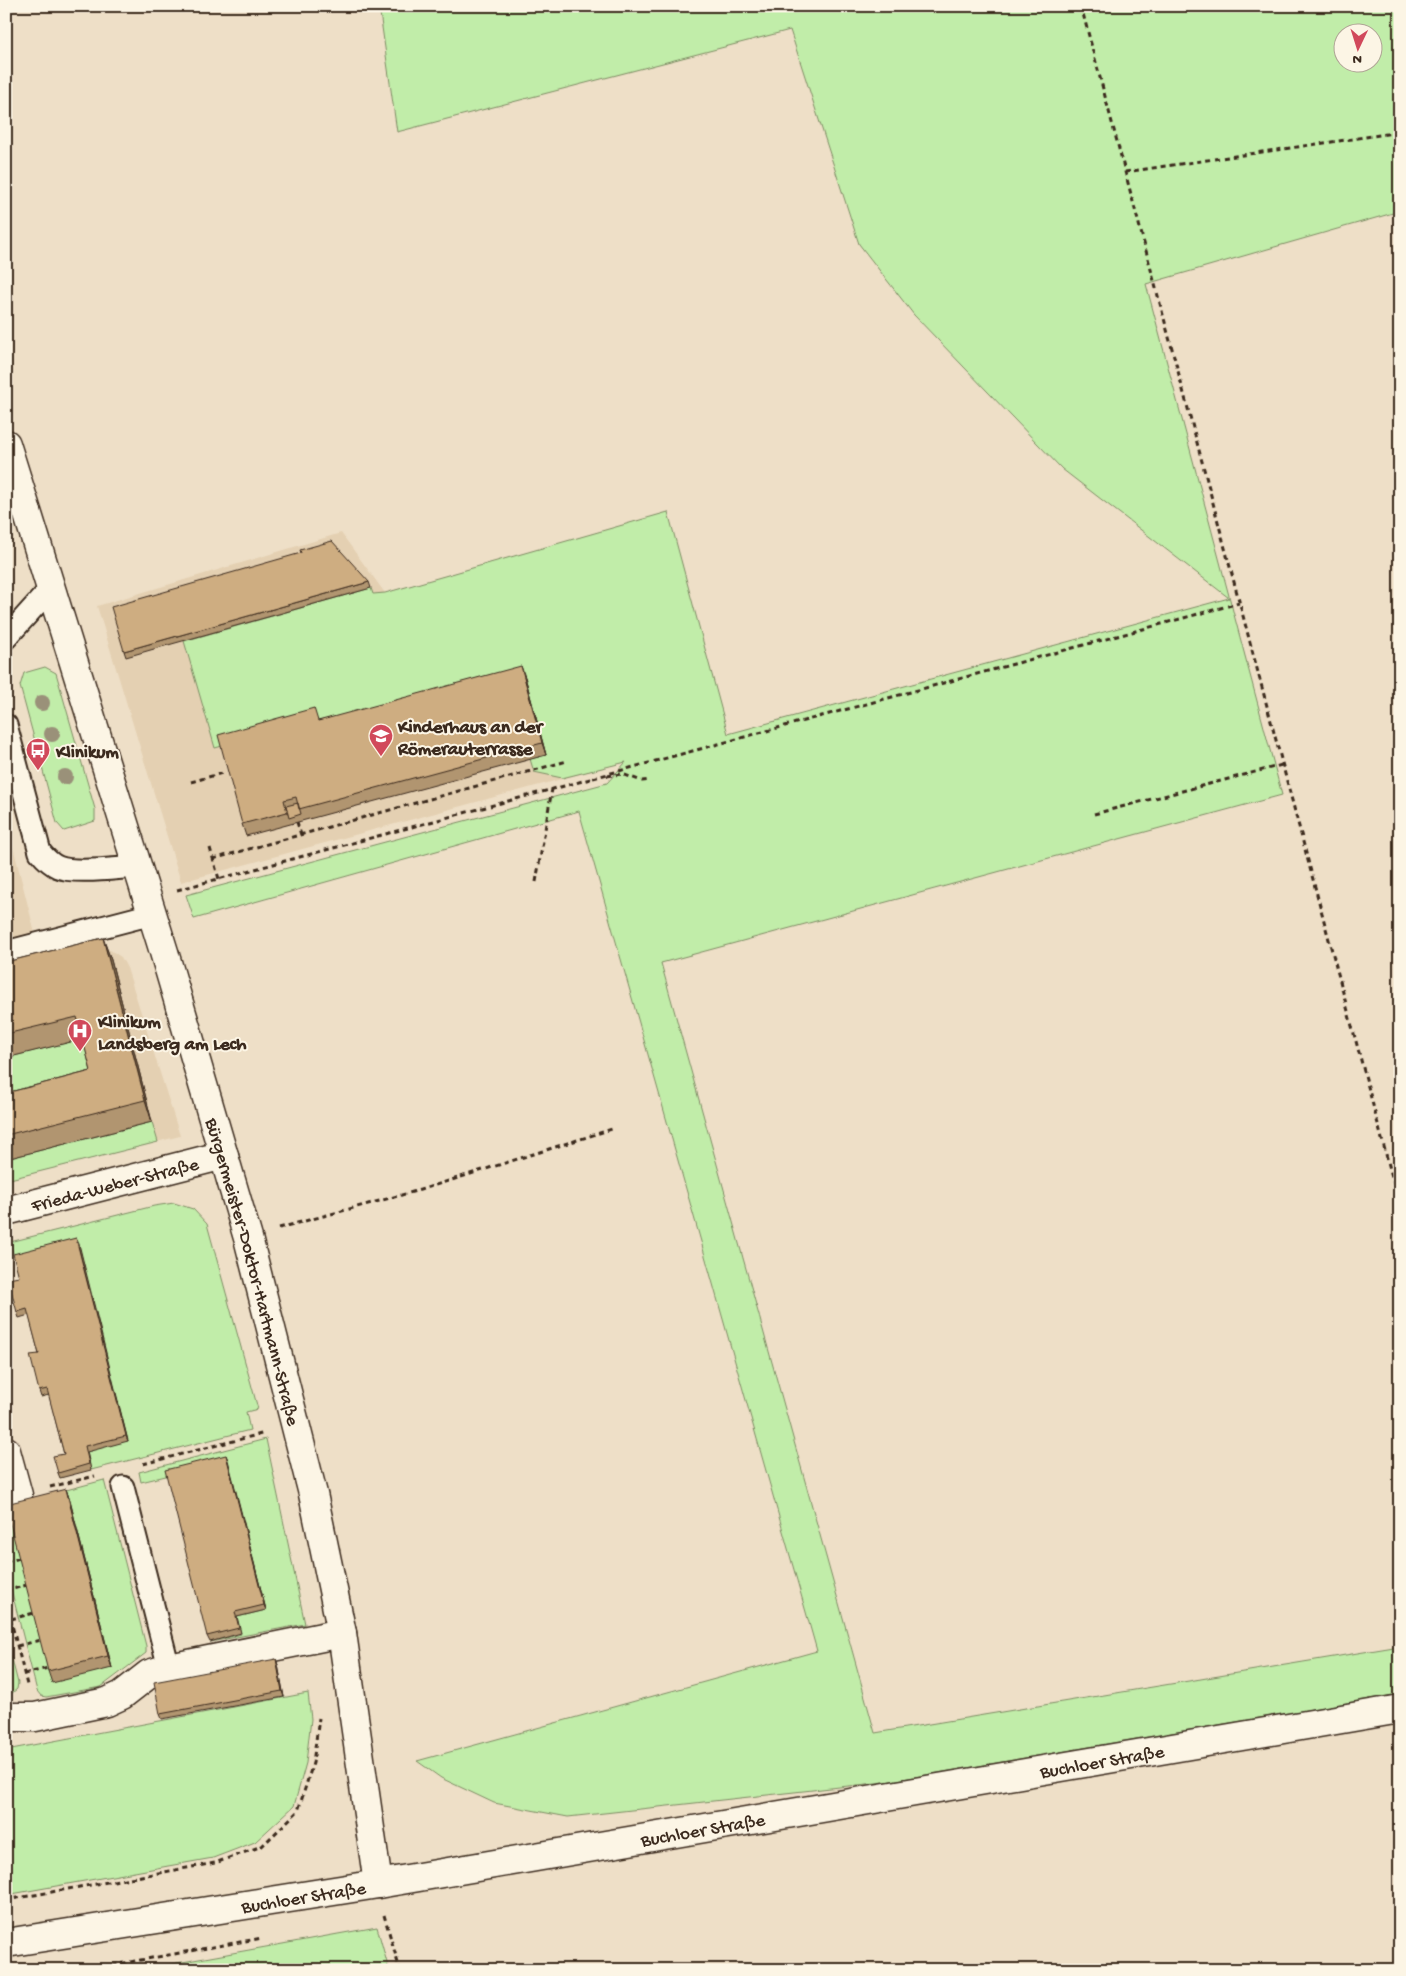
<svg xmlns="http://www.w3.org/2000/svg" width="1406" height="1976" font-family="'Gochi Hand',sans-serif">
<rect width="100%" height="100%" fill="#eedfc7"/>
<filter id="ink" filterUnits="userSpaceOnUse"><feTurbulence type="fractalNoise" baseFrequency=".02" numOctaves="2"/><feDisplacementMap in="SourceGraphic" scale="10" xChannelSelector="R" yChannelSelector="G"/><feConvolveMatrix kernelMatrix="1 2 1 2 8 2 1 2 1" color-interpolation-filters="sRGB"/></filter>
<g filter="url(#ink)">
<path fill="#e4d0b2" d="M668 512 728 734 181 882 97 606 341 533 385 593Z
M6 819 42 961 99 947 110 950 121 957 127 968 180 1136 6 1180Z"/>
<path fill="#c1eda9" stroke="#7e8c64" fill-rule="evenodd" d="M379 6H1400V211L1146 284 1282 795 661 963 875 1733 1400 1646V1694L885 1782 568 1817 494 1803 441 1778 417 1761 817 1651 579 811 194 919 186 895 607 783 626 762 562 778 534 772 530 759 546 755 525 677 322 733 318 720 215 748 184 641 371 588 373 594 385 593 668 512 728 734 1229 598 1062 469 914 315 859 244 790 30 397 132ZM1344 32H1374V62H1344Z
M45 667 56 673 95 809V821L64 831 57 823 20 686 24 673Z
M85 1038 99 1093 6 1116V1058Z
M152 1122 158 1142 6 1180V1159Z
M174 1203 193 1209 207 1224 258 1409 246 1412 250 1430 91 1470 87 1452 15 1260 10 1242 154 1206Z
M266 1439 305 1624 210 1642 241 1634 237 1617 266 1610 228 1461 141 1482 139 1472Z
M104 1480 146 1646V1653L101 1687 46 1697 41 1696 37 1691 6 1569V1506Z
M6 1636 18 1683 17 1689 12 1693H6Z
M308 1693 311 1719 306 1763 294 1806 255 1842 213 1858 6 1895V1750Z
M377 1927 389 1970H138Z"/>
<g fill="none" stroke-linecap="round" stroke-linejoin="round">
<defs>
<path id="service" d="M6 638 51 588
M6 725 40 852C45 858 51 864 58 867 75 874 117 868 137 867
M6 952 152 914
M123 1487 169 1668"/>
<g id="minor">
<path id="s1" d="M6 444 164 952 248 1238 313 1494 342 1633 378 1884"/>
<path id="s2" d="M6 1211 224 1155"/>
<path d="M6 1451 18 1495 6 1499"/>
<path d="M6 1717H35L107 1702 122 1695 149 1674 169 1668 342 1633"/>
</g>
<g id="secondary">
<path id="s3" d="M6 1943 378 1884 1400 1709"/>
</g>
</defs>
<use href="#service" stroke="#3b2a1e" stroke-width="25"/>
<use href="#minor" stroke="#3b2a1e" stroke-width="31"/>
<use href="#secondary" stroke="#3b2a1e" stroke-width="31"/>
<path stroke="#3b2a1e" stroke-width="3" stroke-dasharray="5 4" stroke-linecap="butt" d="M1081 6 1400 1207
M1125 172 1400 132
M607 776 622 774 642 781 650 780
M593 778 1239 603
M191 782 222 773
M1094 814 1282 765
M297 822 301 835
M210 848 219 879
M213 859 567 761
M536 882 552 789
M177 890 594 778
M279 1228 420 1190 612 1129
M143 1464 265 1433
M50 1487 95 1476
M6 1562 20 1558
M6 1591 27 1585
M6 1601 27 1685
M11 1619 34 1613
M17 1646 41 1640
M24 1674 48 1668
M6 1900 215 1863 262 1846 298 1811 313 1763 319 1718
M384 1915 400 1970
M86 1970 262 1938"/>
<use href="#service" stroke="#fcf5e5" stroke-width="21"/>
<use href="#minor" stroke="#fcf5e5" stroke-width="28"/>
<use href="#secondary" stroke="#fcf5e5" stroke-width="28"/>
</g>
<g fill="#9a9179">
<circle cx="42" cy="703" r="8"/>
<circle cx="52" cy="734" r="8"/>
<circle cx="65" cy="777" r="8"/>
</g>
<path fill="#b1956f" stroke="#3b2a1e" d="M369 582 371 588 154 649 126 657 124 651Z
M525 677 546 755 246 836 242 824 319 721Z
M103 938 111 960 152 1122 6 1159V1093L91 1071 83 1039 6 1058V962Z
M76 1238 128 1441 87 1452 91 1470 60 1478 58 1473 64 1454 49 1395 41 1397 39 1391V1354L29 1315 19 1318 17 1312 19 1277Z
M226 1455 266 1610 237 1617 241 1633 210 1642 207 1636Z
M66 1489 70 1501 112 1668 52 1683 48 1671Z
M276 1659 278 1665 284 1697 162 1719 160 1714Z"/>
<path fill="#90795a" stroke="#3b2a1e" d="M521 666 525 677 546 755 542 743Z
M103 938 111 960 152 1122 145 1100Z
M76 1238 79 1244 128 1441 126 1436Z
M226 1455 228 1460 266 1610 264 1605Z
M66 1489 70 1501 112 1668 108 1656Z
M276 1659 278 1665 284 1697 282 1691Z"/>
<path fill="#cead81" stroke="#3b2a1e" d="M332 541 369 582 124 651 111 607 301 553 300 550Z
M521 666 542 743 299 809 296 797 284 800 287 812 242 824 218 735 314 708 318 721Z
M298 803 301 814 289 818 286 806Z
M103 938 145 1100 6 1135V1093L91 1071 77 1017 6 1034V962Z
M76 1238 126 1436 85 1446 89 1464 58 1473 53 1456 64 1454 47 1389 39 1391 30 1355 39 1354 27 1309 17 1312 8 1279 19 1277 13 1254Z
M226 1455 264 1605 235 1612 239 1628 207 1636 165 1470Z
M66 1489 108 1656 48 1671 6 1508V1504Z
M276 1659 282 1691 160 1714 154 1682Z"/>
</g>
<defs>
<symbol id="school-pin" viewBox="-11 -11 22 30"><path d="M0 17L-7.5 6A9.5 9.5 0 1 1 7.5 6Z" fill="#d1495b" stroke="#fcf5e5"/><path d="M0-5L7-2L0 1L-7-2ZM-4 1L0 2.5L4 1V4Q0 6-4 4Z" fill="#fff"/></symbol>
<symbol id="bus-pin" viewBox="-11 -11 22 30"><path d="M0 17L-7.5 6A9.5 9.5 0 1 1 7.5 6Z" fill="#d1495b" stroke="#fcf5e5"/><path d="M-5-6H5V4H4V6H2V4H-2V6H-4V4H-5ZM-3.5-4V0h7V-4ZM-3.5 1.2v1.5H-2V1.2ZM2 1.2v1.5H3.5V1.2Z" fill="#fff"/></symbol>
<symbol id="hospital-pin" viewBox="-11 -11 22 30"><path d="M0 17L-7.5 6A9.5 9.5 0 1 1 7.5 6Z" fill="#d1495b" stroke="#fcf5e5"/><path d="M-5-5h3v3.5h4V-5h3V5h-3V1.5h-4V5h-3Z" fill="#fff"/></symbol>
</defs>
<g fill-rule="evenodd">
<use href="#school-pin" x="367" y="722" width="28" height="38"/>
<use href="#bus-pin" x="24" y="736" width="28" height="38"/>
<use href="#hospital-pin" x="66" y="1017" width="28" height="38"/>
</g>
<g text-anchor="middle" stroke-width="4" stroke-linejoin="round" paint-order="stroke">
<g font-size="19" font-weight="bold" fill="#3b2a1e" stroke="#fcf5e5" text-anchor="start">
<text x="398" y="732">Kinderhaus an der<tspan x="398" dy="22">Römerauterrasse</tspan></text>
<text x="56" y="757">Klinikum</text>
<text x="98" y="1027">Klinikum<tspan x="98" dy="22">Landsberg am Lech</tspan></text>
</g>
<g font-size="19" fill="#3b2a1e" stroke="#fcf5e5">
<text dy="7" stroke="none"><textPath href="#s2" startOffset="112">Frieda-Weber-Straße</textPath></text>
<text dy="7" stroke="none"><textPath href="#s1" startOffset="864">Bürgermeister-Doktor-Hartmann-Straße</textPath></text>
<text dy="7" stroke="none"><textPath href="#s3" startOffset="1111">Buchloer Straße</textPath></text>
<text dy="7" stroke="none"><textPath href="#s3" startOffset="706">Buchloer Straße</textPath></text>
<text dy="7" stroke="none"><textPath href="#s3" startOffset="301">Buchloer Straße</textPath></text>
</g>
</g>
<rect width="1406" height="1976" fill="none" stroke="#fcf5e5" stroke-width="25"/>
<rect x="12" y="12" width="1381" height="1951" fill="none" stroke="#3b2a1e" stroke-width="2" filter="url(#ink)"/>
<g transform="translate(1358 48) rotate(184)"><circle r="24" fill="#fcf5e5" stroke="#afa495"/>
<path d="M0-4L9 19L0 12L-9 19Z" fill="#d1495b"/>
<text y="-8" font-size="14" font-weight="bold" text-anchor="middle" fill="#3b2a1e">N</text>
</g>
</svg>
